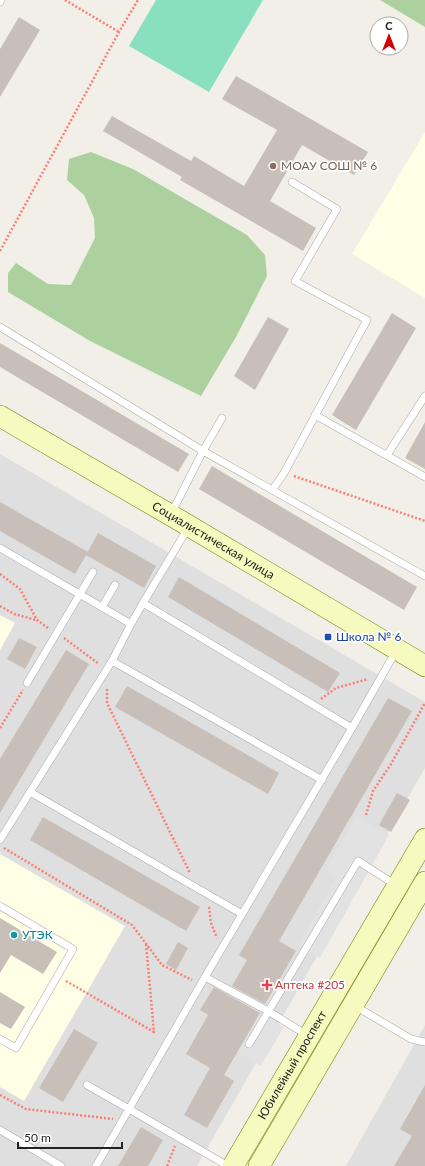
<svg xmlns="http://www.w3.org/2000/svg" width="425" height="1166" font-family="Lato,sans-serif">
<rect width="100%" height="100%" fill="#f2efe9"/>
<path fill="#e0dfdf" d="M0 454 425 702V768L197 1166H0Z
M425 1025V1166H346Z"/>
<path fill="#ffffe5" d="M425 132V298L352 254Z
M0 615 15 623 0 650Z
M0 854 125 926 24 1101 0 1087Z"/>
<path fill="#add19e" d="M380 0H425V27Z
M91 152 133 169 247 235 265 255 267 276 236 337 201 396 90 341 8 292V273L16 263 48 284 71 285 95 238 94 218 84 195 67 180 69 159Z"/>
<path fill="#88e0be" d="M156 0H263L209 92 129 46Z"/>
<path fill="#e2e2e2" d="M356 817 389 835 320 958 298 946 337 876 326 870Z
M260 1013 284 1027 261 1066 237 1052Z"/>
<path fill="#c7bfb8" d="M19 17 40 30 0 97V49Z
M236 76 368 152 354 175 302 145 270 201 316 228 303 251 180 180 182 177 103 131 112 116 191 161 194 156 244 186 277 130 222 99Z
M392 313 416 328 356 430 332 415Z
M268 317 289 329 255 390 234 376Z
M0 343 189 454 178 472 0 367Z
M425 422V469L405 458Z
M212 466 417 587 404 610 199 489Z
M0 502 88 552 75 574 0 531Z
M98 533 156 566 144 588 86 555Z
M179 577 340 673 328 692 168 597Z
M19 638 37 647 25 669 7 659Z
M66 650 89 664 0 813V759Z
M127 686 279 773 268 794 115 707Z
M388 698 412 711 279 941 296 951 265 1004 232 986 247 960 239 955Z
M397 793 410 800 391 832 379 825Z
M43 817 200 907 186 931 30 840Z
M0 918 57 952 43 974 11 955 0 973Z
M178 942 188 948 176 970 166 964Z
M214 987 260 1013 224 1075 234 1081 207 1128 184 1115 210 1068 186 1054 208 1015 200 1010Z
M0 992 25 1007 11 1029 0 1023Z
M74 1029 98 1043 63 1102 39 1088Z
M425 1085V1166H394L412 1136 400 1129Z
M141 1127 163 1140 148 1166H118Z"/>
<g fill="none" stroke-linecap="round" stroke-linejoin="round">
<defs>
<path id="service" d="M0 2 1 0
M0 327 203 451 222 418
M315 415 425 477
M387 455 425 396
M273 489 284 473 367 320 295 281 337 209 292 182
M171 514 203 451 425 576
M188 528 143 603 352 728 205 977 268 1011 307 1035
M0 548 131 624 112 661 0 840
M102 607 115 585
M131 624 143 603
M112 661 322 780
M27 683 93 572
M352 728 396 651
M30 792 242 914
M0 906 73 949 16 1048 0 1039
M205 977 129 1109 228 1166
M355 1006 411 1039 425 1042
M249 1044 358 861 396 885
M87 1085 129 1109 96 1166
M0 1130 61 1166"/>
<g id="secondary">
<path id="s1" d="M0 416 179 520 425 666"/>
<path id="s2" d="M233 1166 425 839"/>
<path d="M259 1166 425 882"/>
</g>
</defs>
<use href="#service" stroke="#a9a9a9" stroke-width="8"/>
<use href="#secondary" stroke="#707d05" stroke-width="22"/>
<path stroke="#fa8072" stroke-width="2.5" stroke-dasharray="2 2" stroke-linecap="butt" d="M65 0 119 32
M0 251 119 32 138 0
M294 476 425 521
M0 574 20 589 37 620 48 628
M0 606 14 614 36 620
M64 638 99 664
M107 689V703L190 873
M321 699 336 688 368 679
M0 728 23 690
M366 815 373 791 391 764 425 703
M4 848 132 925 162 965 192 980
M209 907 211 923 217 938
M66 981 154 1032 146 944
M0 1095 26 1109 113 1119
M167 1166 175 1146"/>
<use href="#service" stroke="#fff" stroke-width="7"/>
<use href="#secondary" stroke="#f7fabf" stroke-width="21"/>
</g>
<circle fill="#8d6e63" stroke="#fff" stroke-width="1.5" cx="273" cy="166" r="4"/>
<rect fill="#1a4fb4" stroke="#fff" stroke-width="1.5" x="324" y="633" width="8" height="8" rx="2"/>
<circle fill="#0f9aa8" stroke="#fff" stroke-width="1.5" cx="14" cy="935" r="4"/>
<path fill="#e0444e" stroke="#fff" stroke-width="1.5" d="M265 979h4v4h4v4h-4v4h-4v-4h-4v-4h4z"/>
<g text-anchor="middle" stroke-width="3.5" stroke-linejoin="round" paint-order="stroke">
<g font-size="12" fill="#785e54" stroke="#fff" text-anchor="start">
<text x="281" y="170">МОАУ СОШ № 6</text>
</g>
<g font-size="12" fill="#222" stroke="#fff">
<text dy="4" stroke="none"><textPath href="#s1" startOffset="247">Социалистическая улица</textPath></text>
<text dy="4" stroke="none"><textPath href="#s2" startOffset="117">Юбилейный проспект</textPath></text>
</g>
<g font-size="12" fill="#164399" stroke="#fff" text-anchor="start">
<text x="336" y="641">Школа № 6</text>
</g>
<g font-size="12" fill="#0d838f" stroke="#fff" text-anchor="start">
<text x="22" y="939">УТЭК</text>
</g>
<g font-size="12" fill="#be3a42" stroke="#fff" text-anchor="start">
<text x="275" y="989">Аптека #205</text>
</g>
</g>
<g transform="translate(389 36)"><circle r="19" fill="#ffffff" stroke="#a7a7a7"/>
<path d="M0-3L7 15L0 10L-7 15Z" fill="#d40000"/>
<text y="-6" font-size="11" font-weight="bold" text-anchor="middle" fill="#222222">С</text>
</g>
<path d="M18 1142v6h104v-6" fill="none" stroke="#222222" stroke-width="2"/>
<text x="24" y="1142" font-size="12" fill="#222222" stroke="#ffffff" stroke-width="3" paint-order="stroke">50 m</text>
</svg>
